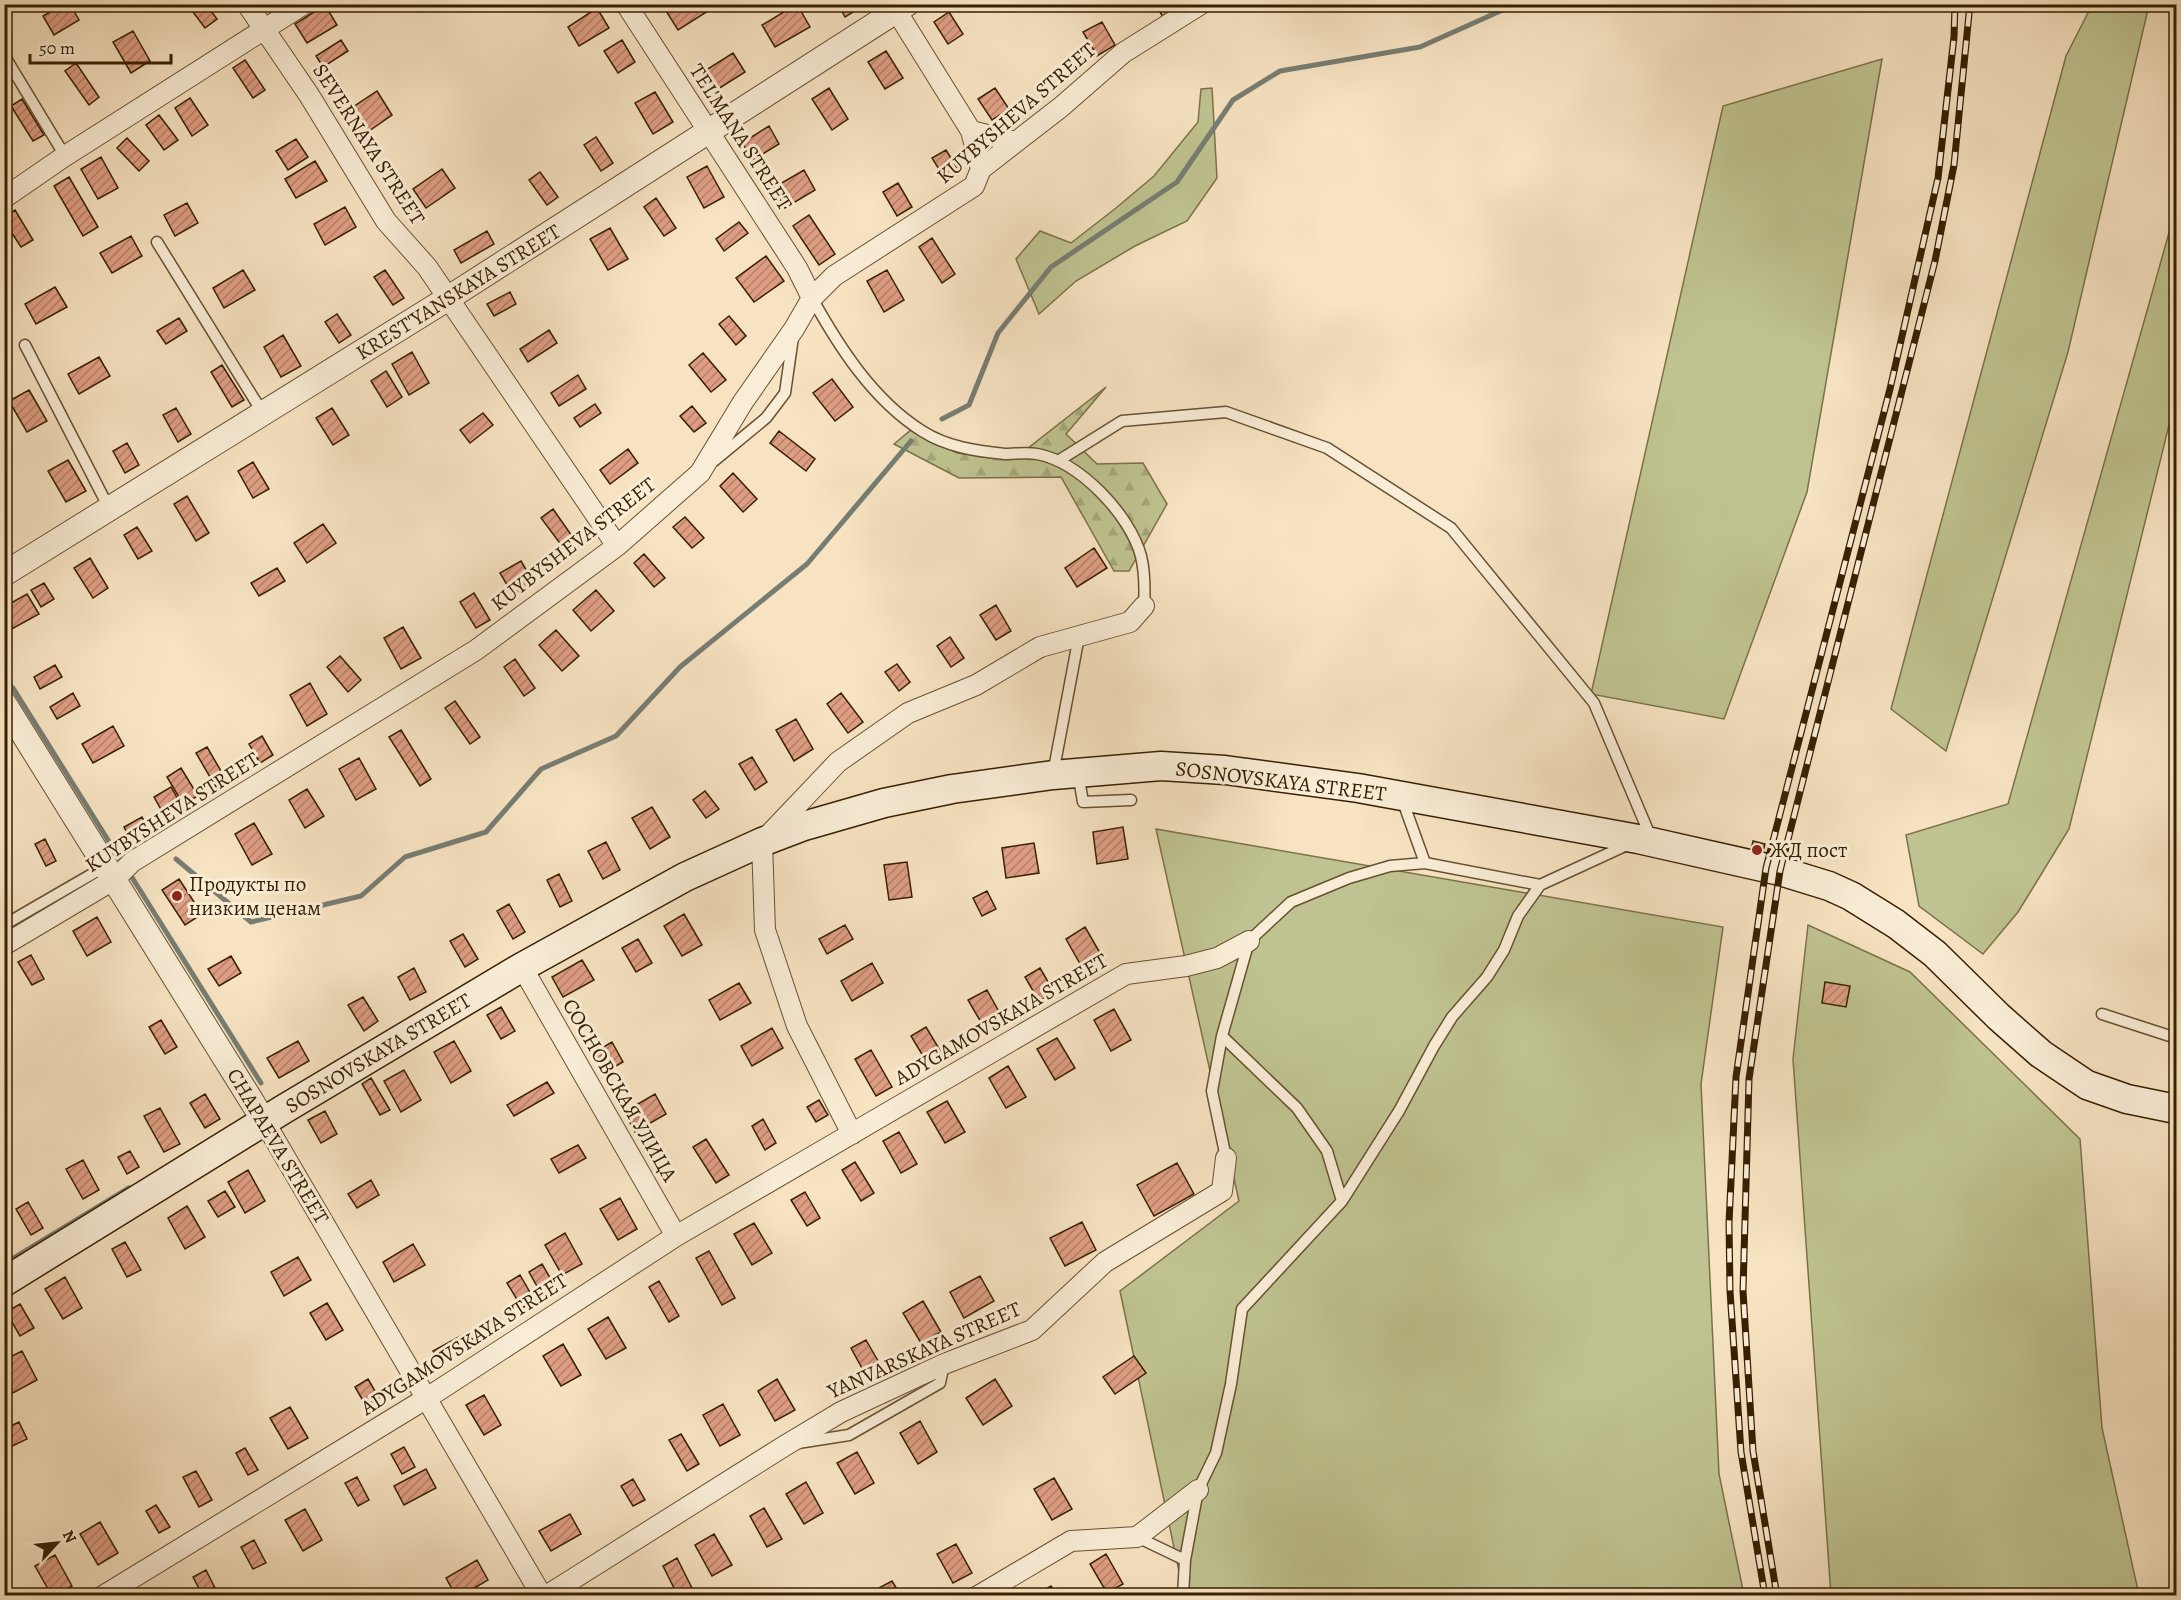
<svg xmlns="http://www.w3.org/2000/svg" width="2181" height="1600" font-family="Alegreya,serif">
<defs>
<pattern id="forest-firs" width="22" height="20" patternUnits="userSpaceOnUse" patternTransform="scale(1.5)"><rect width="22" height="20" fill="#bfc391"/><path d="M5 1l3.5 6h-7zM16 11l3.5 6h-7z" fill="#a5a77b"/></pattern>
<pattern id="building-hatch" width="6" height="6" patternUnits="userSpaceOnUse" patternTransform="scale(1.5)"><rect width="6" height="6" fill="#df9e84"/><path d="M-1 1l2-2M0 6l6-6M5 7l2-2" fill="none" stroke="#b6806a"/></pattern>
</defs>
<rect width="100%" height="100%" fill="#f7e3c2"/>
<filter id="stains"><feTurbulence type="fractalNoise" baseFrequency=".00333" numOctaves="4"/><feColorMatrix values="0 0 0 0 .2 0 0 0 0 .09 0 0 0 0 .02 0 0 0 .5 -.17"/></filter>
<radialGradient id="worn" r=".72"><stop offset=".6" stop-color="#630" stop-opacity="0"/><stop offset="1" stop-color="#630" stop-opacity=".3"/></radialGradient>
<path fill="#bfc391" stroke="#7b7248" stroke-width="1.5" d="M2092 5H2149L2068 352 1946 751 1891 709 2066 56Z
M1882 59 1807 492 1724 719 1591 694 1723 106Z
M1212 88 1217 178 1187 221 1135 246 1076 281 1039 314 1016 259 1040 231 1071 243 1116 208 1154 176 1198 122 1201 89Z
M2176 208V397L2069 829 2018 912 1983 954 1919 906 1906 835 2008 804Z
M1156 829 1723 927 1701 1084 1719 1474 1744 1595H1184L1120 1291 1239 1201Z
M1808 925 1910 972 2080 1139 2102 1428 2139 1595H1831L1793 1059Z"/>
<path fill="url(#forest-firs)" stroke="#7b7248" stroke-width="1.5" d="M1106 387 1066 434 1097 464 1143 463 1167 504 1129 571H1114L1061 477 959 478 894 444 911 430 957 453 1014 459Z"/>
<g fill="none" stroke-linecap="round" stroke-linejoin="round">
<path stroke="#777d72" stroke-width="5" d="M942 419 969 405 998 333 1051 267 1177 182 1233 100 1280 71 1420 47 1516 4
M13 688 123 864
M176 859 251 922 361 896 405 857 486 832 541 769 616 736 680 667 807 564 911 441
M128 871 261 1083
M4 1264 129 1188"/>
</g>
<path fill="url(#building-hatch)" stroke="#372000" stroke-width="1.5" d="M64 4H70L79 20 54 35 43 16Z
M187 4H206L217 19 205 28Z
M676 4H703L708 11 678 30 666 11Z
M797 4 810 27 775 47 762 25Z
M838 4H858L860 8 845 17Z
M1155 4H1183L1163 17Z
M325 5 337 25 307 43 295 24Z
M597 8 609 28 579 46 568 27Z
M949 12 963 34 948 44 934 22Z
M1102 22 1115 45 1097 56 1083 32Z
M133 31 150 61 131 73 113 42Z
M341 40 348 51 323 67 316 56Z
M622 40 635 62 618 73 604 51Z
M886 51 903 78 885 89 868 62Z
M733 53 745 72 715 91 703 72Z
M245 60 265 90 253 98 233 68Z
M76 63 99 97 89 105 65 71Z
M829 88 848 119 832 130 812 99Z
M995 88 1009 109 992 120 978 99Z
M377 91 392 115 369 131 353 107Z
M655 92 673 122 653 134 635 103Z
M190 98 208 125 192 136 175 108Z
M22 99 44 135 33 141 11 106Z
M159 115 178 140 164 150 146 125Z
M769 126 779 144 753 160 742 143Z
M596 137 613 163 601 171 584 145Z
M127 138 149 161 139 171 117 148Z
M296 139 308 157 288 170 276 151Z
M946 150 960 173 947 182 932 158Z
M101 157 118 188 98 199 81 169Z
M315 161 327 181 296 198 285 179Z
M707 166 724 197 704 208 687 177Z
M442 169 455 188 426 208 413 189Z
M804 170 815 190 785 208 773 188Z
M540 172 558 197 547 205 529 180Z
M69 177 98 227 83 236 54 186Z
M898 183 912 207 897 216 883 192Z
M656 198 676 228 664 236 644 207Z
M187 203 198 223 175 236 164 215Z
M345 207 356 227 325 245 314 224Z
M15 210 33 240 21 247 4 221V217Z
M809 215 835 254 819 265 793 226Z
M739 222 748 233 724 251 716 239Z
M610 228 628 259 608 270 590 239Z
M487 231 494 244 461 263 454 250Z
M131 236 142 256 112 273 100 253Z
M932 238 955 274 942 283 919 247Z
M766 256 784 281 754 302 736 278Z
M243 270 255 290 224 308 213 288Z
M385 270 404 298 393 305 374 277Z
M887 270 904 300 884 312 867 281Z
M55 287 67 307 36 324 25 304Z
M510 292 516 304 494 316 487 304Z
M337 314 351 335 339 343 325 322Z
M729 316 746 336 736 345 719 324Z
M179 318 187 331 166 344 157 331Z
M549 330 557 343 528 362 520 349Z
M283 335 301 366 281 377 264 347Z
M412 352 429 383 409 395 392 364Z
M703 353 726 380 711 392 689 365Z
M99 357 110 376 79 394 68 374Z
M222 365 244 400 232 407 211 372Z
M386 371 402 397 387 407 371 381Z
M578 375 586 389 559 406 551 393Z
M832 379 853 407 835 421 813 393Z
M29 390 47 421 27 432 9 401Z
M595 404 601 413 580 427 574 418Z
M692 406 706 423 694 432 680 416Z
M176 408 191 434 178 442 163 415Z
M332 408 349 435 333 445 316 418Z
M483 413 493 425 470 443 460 430Z
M779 431 815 459 806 471 770 443Z
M127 443 139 465 125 473 113 451Z
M628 449 638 463 610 484 600 470Z
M68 460 86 491 66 502 48 471Z
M253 462 269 489 253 498 238 471Z
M733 473 757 499 743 512 720 486Z
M187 496 209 533 196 541 174 504Z
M553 509 579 546 568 554 541 518Z
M685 517 704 538 692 548 673 527Z
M323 524 336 543 307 563 294 543Z
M137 527 152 551 138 559 124 535Z
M1094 548 1107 568 1077 587 1065 568Z
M644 554 665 578 654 587 634 563Z
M90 558 108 588 93 598 74 568Z
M521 561 534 583 513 595 500 573Z
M277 568 285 581 259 596 251 583Z
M44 583 54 599 41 607 31 590Z
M596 590 614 611 591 631 573 610Z
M474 593 490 620 476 628 460 602Z
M27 594 39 614 8 631 4 625V607Z
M996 605 1011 631 996 640 980 615Z
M403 627 421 658 401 669 384 638Z
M556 630 579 656 562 671 539 645Z
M950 637 964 658 951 667 937 646Z
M340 656 361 680 348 692 327 667Z
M515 659 535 688 524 696 504 667Z
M897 664 910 682 899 691 885 672Z
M55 665 62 677 40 689 34 677Z
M310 683 327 714 307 726 290 695Z
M73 693 80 706 57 719 50 707Z
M841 693 863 722 848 733 827 704Z
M455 701 480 737 470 744 445 708Z
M796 719 813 749 794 761 776 730Z
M113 726 124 746 93 763 82 744Z
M401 730 431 779 420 786 389 737Z
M262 736 273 755 260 763 249 744Z
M207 747 228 783 217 789 196 753Z
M752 757 767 782 755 790 739 764Z
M359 758 376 789 356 800 339 769Z
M181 768 198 796 183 804 167 777Z
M171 787 184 810 167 820 154 797Z
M307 789 324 816 305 828 289 800Z
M705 791 719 809 706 818 693 800Z
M652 807 670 837 650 849 632 818Z
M142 817 148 828 130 838 124 827Z
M254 823 272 854 252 865 235 834Z
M1123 827 1128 859 1097 864 1093 832Z
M45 839 56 861 46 866 35 844Z
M1753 841 1765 844 1761 858 1750 856Z
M606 842 620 870 603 879 588 851Z
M1034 843 1039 873 1006 878 1002 848Z
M907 862 912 897 889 900 884 865Z
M559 874 572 901 560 907 547 880Z
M179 879 202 914 185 925 162 890Z
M987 891 996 909 982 916 973 898Z
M509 904 525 932 513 939 497 911Z
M684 914 702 945 682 956 664 926Z
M97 917 111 942 87 956 73 931Z
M845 925 853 939 827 954 819 939Z
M1085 927 1103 958 1083 969 1066 939Z
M463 934 478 959 465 967 450 941Z
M638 939 652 963 636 972 622 948Z
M31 955 44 979 32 985 18 962Z
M231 956 241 973 219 986 208 969Z
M582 960 594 980 563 997 552 977Z
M872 963 883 983 852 1001 841 981Z
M414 968 426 992 410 1000 398 977Z
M1040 968 1054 992 1039 1001 1025 977Z
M1825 982 1850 986 1846 1007 1822 1003Z
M739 983 751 1003 720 1020 709 1000Z
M987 990 1003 1019 985 1029 968 1000Z
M363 997 378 1021 364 1031 348 1005Z
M501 1007 515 1031 501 1039 487 1015Z
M1114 1009 1131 1040 1111 1051 1094 1020Z
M161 1020 177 1047 165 1054 149 1027Z
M926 1027 944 1057 929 1066 911 1036Z
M772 1028 783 1048 752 1066 741 1046Z
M1057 1038 1075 1068 1055 1080 1037 1049Z
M298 1041 309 1061 279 1078 267 1058Z
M454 1041 471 1071 451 1083 434 1052Z
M612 1042 623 1062 604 1073 593 1053Z
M871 1050 892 1087 876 1096 855 1059Z
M1008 1066 1026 1097 1006 1108 989 1078Z
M404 1070 421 1100 401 1112 384 1081Z
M371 1078 390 1110 380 1115 362 1084Z
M547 1082 554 1093 514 1116 507 1105Z
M205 1094 220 1119 205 1128 190 1103Z
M655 1094 666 1114 635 1132 624 1112Z
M819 1100 828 1115 816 1122 807 1107Z
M947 1101 965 1132 945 1143 927 1112Z
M160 1108 180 1144 164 1152 144 1116Z
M325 1111 337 1134 321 1143 308 1120Z
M763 1119 776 1143 765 1150 752 1126Z
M899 1132 917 1164 901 1173 883 1141Z
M706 1139 729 1175 716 1183 693 1147Z
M578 1145 586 1158 559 1173 551 1159Z
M130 1151 139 1167 127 1174 118 1157Z
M83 1160 99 1190 83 1199 66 1169Z
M855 1162 874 1193 861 1201 842 1170Z
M1177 1163 1194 1194 1154 1216 1137 1185Z
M248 1170 265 1201 245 1213 228 1182Z
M371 1180 379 1195 357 1208 348 1194Z
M225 1191 235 1207 218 1217 208 1201Z
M805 1192 820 1218 807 1226 791 1200Z
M620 1198 637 1229 618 1240 600 1209Z
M28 1202 43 1228 31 1235 16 1209Z
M187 1206 205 1237 185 1249 168 1218Z
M1082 1222 1096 1250 1065 1266 1050 1238Z
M754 1223 772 1253 752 1265 734 1234Z
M565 1233 582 1264 562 1275 545 1245Z
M125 1242 141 1270 127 1277 112 1249Z
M413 1244 425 1265 394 1282 383 1262Z
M709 1251 735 1298 722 1305 696 1258Z
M298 1257 311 1280 284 1296 271 1272Z
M542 1264 556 1288 542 1295 529 1272Z
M520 1275 535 1301 522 1308 507 1283Z
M980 1276 994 1301 964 1318 950 1292Z
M65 1277 82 1308 63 1319 45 1289Z
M659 1281 679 1316 669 1322 649 1287Z
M923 1301 941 1332 921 1343 903 1313Z
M327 1303 343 1330 326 1340 310 1313Z
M20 1304 34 1328 20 1336 6 1312Z
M608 1317 626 1348 606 1359 588 1329Z
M468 1332 475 1344 440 1362 433 1351Z
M866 1340 878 1361 863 1370 851 1348Z
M563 1344 581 1375 561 1386 543 1356Z
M22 1351 37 1380 9 1395 4 1387V1360Z
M1134 1356 1146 1373 1115 1394 1103 1377Z
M368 1379 379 1398 366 1406 355 1387Z
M777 1379 795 1410 775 1421 758 1391Z
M995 1379 1012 1406 983 1425 966 1398Z
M484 1395 501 1425 484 1435 466 1405Z
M723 1404 740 1435 720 1446 703 1415Z
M290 1407 308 1438 288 1449 270 1418Z
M920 1421 937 1452 918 1464 900 1433Z
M19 1422 27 1439 4 1450V1429Z
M681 1434 699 1464 687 1471 669 1440Z
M404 1447 415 1467 402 1474 391 1454Z
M245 1448 258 1470 248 1475 236 1453Z
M857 1452 874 1483 855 1494 837 1463Z
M426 1469 436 1488 404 1505 394 1486Z
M196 1471 212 1500 199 1507 183 1477Z
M357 1477 369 1500 358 1506 345 1483Z
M1054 1478 1072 1509 1052 1520 1034 1489Z
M633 1479 645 1500 633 1506 621 1486Z
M806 1482 823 1513 804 1524 786 1494Z
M156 1505 170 1527 159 1533 146 1511Z
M764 1508 782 1539 767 1547 750 1516Z
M305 1509 322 1540 303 1551 285 1520Z
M570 1514 581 1534 551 1551 539 1531Z
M100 1522 118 1553 98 1565 80 1534Z
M714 1534 732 1565 712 1576 695 1545Z
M254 1540 266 1563 253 1569 241 1547Z
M956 1544 972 1573 953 1583 937 1554Z
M1106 1554 1123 1584 1107 1593 1090 1564Z
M55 1555 72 1586 56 1596H52L35 1566Z
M677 1558 696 1596H678L663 1566Z
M477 1560 488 1580 461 1596H456L446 1578Z
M206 1570 219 1596H203L193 1577Z
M892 1581 901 1596H881L877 1589Z
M1051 1586 1057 1596H1035V1595Z"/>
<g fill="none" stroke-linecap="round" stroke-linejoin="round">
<defs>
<path id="service" d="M4 55 65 156
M157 242 264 415
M812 298C839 347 873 400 922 431 947 447 976 451 1005 454 1015 454 1027 452 1037 454 1080 462 1130 515 1141 556 1145 573 1145 589 1144 606
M25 345 110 510
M714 461 766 418 785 393 793 337
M1058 461 1122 421 1226 412 1327 448 1451 528 1594 703 1652 840
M1078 773 1083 802 1131 800
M1053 774 1079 636
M1402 799 1425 863 1540 885 1627 845
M4 925 106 866
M2102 1014 2176 1038
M1222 1036 1297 1108 1327 1151 1342 1201
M1226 1158 1212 1091 1222 1036 1249 941 1291 902 1349 878 1390 866 1425 863
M798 1443 849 1435 940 1383 944 1364
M1137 1537 1185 1560
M1183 1596 1185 1560 1198 1490 1216 1453 1231 1384 1242 1309 1342 1201 1399 1111 1434 1046 1452 1017 1487 977 1504 950 1518 916 1540 885"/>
<path id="minor" d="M247 4 309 95 386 221 427 267 617 546
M626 4 797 268 812 298
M892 4 971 131 981 169
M971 131 1016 142
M4 198 65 156 304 4
M4 945 115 879 132 862 476 650 617 546 700 473 743 402 794 329 812 298 834 276 974 186 981 169 1061 107 1123 53 1201 4
M522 967 676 1236
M264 1121 542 1596
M852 1134 797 1026 765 930 762 842 838 762 908 713 976 685 1040 647 1130 622 1144 606
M103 1596 427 1398 676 1236 1126 974 1186 966 1217 958 1249 941
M546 1596 786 1445 841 1412 944 1364 1032 1330 1105 1262 1222 1191 1226 1158
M978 1596 1071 1541 1137 1537 1198 1490"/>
<path id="tertiary" d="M4 574 447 299 907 4
M4 703 264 1121"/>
<path id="secondary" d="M4 1282 284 1109 522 967 685 877 762 842 804 826 884 803 952 789 1053 775 1161 766 1225 770 1358 788 1638 839 1780 871 1829 886 1851 896 1896 924 1935 954 1999 1017 2041 1054 2087 1085 2127 1099 2176 1109"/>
</defs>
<use href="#service" stroke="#675130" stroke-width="13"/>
<use href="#minor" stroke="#675130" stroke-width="22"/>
<use href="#tertiary" stroke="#675130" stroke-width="26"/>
<use href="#secondary" stroke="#372000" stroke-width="31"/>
<use href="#service" stroke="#faedd7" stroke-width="10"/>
<use href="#minor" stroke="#faedd7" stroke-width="20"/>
<use href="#tertiary" stroke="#faedd7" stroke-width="24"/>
<use href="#secondary" stroke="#faedd7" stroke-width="28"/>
<defs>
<path id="rail" d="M1765 1596 1741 1452 1730 1291 1729 1223 1736 1077 1766 868 1890 389 1938 178 1954 37 1955 4
M1777 1596 1753 1451 1743 1291 1749 1079 1780 871 1935 261 1954 165 1970 4"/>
</defs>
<use href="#rail" stroke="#372000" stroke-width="7"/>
<use href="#rail" stroke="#faedd7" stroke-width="4.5" stroke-dasharray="14" stroke-linecap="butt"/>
</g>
<g fill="#8f2418" stroke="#faedd7" stroke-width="2">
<circle cx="1757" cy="850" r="6"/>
<circle cx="177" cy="896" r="6"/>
</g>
<g text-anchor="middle" stroke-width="6" stroke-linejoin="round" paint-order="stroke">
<g font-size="21" fill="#372000" stroke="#faedd7">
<text transform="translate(1016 113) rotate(-41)" y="7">KUYBYSHEVA STREET</text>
<text transform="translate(741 137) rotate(57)" y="7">TEL'MANA STREET</text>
<text transform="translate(369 144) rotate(57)" y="7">SEVERNAYA STREET</text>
<text transform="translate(458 292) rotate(-32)" y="7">KREST'YANSKAYA STREET</text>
<text transform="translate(573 544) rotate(-38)" y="7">KUYBYSHEVA STREET</text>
<text transform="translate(1281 781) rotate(7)" y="7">SOSNOVSKAYA STREET</text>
<text transform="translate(172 812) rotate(-33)" y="7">KUYBYSHEVA STREET</text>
<text transform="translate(1001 1019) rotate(-30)" y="7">ADYGAMOVSKAYA STREET</text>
<text transform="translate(378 1053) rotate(-31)" y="7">SOSNOVSKAYA STREET</text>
<text transform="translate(620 1090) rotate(60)" y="7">СОСНОВСКАЯ УЛИЦА</text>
<text transform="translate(278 1146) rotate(59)" y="7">CHAPAEVA STREET</text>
<text transform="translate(464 1344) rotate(-33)" y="7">ADYGAMOVSKAYA STREET</text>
<text transform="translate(924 1350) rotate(-24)" y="7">YANVARSKAYA STREET</text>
</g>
<g font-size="21" fill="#372000" stroke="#faedd7" text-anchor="start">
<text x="1769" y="857">ЖД пост</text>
<text x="189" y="891">Продукты по<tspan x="189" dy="24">низким ценам</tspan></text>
</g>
</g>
<rect width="2181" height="1600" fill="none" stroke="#f7e3c2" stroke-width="24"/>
<rect x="6" y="6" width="2169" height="1588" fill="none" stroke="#372000" stroke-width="3"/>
<rect x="12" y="12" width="2157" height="1576" fill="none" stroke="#372000" stroke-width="1.5"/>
<g transform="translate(57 1543) rotate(63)" stroke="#faedd7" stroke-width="4.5" paint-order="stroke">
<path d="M0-4.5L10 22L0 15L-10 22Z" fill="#372000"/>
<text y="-9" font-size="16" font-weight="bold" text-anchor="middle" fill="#372000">N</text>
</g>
<path d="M30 54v9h141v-9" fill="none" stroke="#372000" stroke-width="3"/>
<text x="39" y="54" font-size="18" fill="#372000" stroke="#faedd7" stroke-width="4.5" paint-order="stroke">50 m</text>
<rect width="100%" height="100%" filter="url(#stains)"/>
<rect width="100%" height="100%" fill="url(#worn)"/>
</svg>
